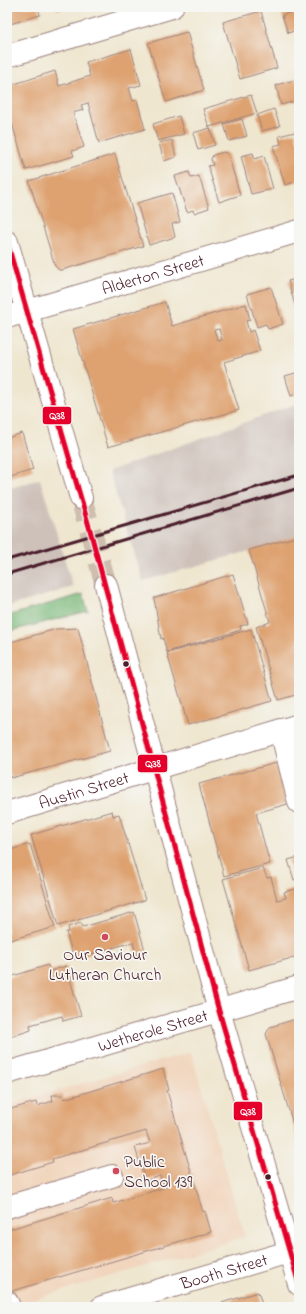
<svg xmlns="http://www.w3.org/2000/svg" width="306" height="1314" font-family="'Indie Flower',sans-serif">
<rect width="100%" height="100%" fill="#f6f6f2"/>
<filter id="ink" filterUnits="userSpaceOnUse"><feTurbulence type="fractalNoise" baseFrequency=".025" numOctaves="2"/><feDisplacementMap in="SourceGraphic" scale="8" xChannelSelector="R" yChannelSelector="G"/><feConvolveMatrix kernelMatrix="1 2 1 2 8 2 1 2 1" color-interpolation-filters="sRGB"/></filter>
<filter id="wash" filterUnits="userSpaceOnUse"><feTurbulence type="fractalNoise" baseFrequency=".012" numOctaves="4" result="noise"/><feDisplacementMap in="SourceGraphic" scale="16" xChannelSelector="R" yChannelSelector="G"/><feGaussianBlur stdDeviation="0.9" result="paint"/><feColorMatrix in="noise" values="0 0 0 0 0 0 0 0 0 0 0 0 0 0 0 0 0 1.4 0 .05"/><feComposite in="paint" operator="in"/></filter>
<g filter="url(#wash)">
<rect width="100%" height="100%" fill="#efe6cf"/>
<path fill="#f1d5bd" d="M191 1052 245 1237 7 1307V1105Z"/>
<path fill="#cec1ba" d="M299 403V537L143 581 109 471Z
M40 479 73 587 7 607V489Z"/>
<path fill="#79b778" stroke="#626b52" d="M83 594 88 611 7 632V616Z"/>
<g id="blocks">
<path fill="#dea16f" fill-rule="evenodd" d="M7 7H38L40 15 7 25Z
M56 7H67L57 10Z
M299 10V36L297 30 288 33 282 15Z
M261 11 277 68 240 79 223 22Z
M187 32 204 90 166 102 148 43Z
M131 49 141 85 129 88 133 101 137 100 145 129 99 143 88 103 81 105 83 110 73 113 84 147 72 151 74 156 26 170 7 107 8 86 55 71 59 86 90 76 86 62Z
M299 79V100L281 105 276 85Z
M251 95 257 113 209 127 203 109Z
M274 109 280 126 262 131 257 115Z
M179 116 184 134 158 141 153 124Z
M242 119 247 136 229 141 224 124Z
M210 128 215 145 198 150 193 133Z
M295 132 299 147V181L285 185 273 146 281 144 279 136Z
M172 140 176 157 164 161 159 143Z
M224 152 228 154 240 195 219 202 208 166 213 165 211 159 213 155Z
M253 153 255 159 264 156 273 189 251 194 241 156Z
M115 154 143 246 62 270H59L55 266 29 181Z
M189 172 191 178 199 176 209 208 194 213 193 210 187 212 175 176Z
M172 193 180 222 172 224 175 237 149 245 137 203Z
M299 278V316H298L288 281Z
M271 287 283 324 268 329 266 324 257 327 247 294Z
M165 302 172 326 246 304 250 320 246 321 249 332 253 330 260 351 224 362 239 410 108 447 73 329ZM219 329 222 340 218 341 214 330Z
M299 372V393L291 396 285 376Z
M22 433 33 470 7 478V438Z
M299 536V694L278 700 256 627 270 622 249 550Z
M233 574 248 624 240 626 241 630 167 652 163 638 161 639 154 598Z
M78 628 110 751 11 778 7 765V643L56 629Z
M251 629 272 701 188 725 167 653Z
M280 762 291 803 256 813 270 864 224 876 199 784Z
M112 811 113 816 119 814 145 900 58 926 31 835Z
M30 844 55 927 7 941V851Z
M299 857V879L294 880 288 860Z
M263 868 267 878 271 877 277 900 286 898 284 892 299 888V956L249 970 223 879Z
M134 912 146 954 137 957 133 942 74 959 66 932H69L68 927 81 923 83 927Z
M48 965 50 971 66 966 81 1016 63 1021 62 1016 30 1025 31 1030 10 1037 7 1028V978Z
M299 1018V1144L266 1034 270 1027Z
M163 1069 169 1090 167 1091 203 1212 205 1211 211 1232 9 1292 7 1286V1230L112 1198 113 1203 163 1188 160 1176 145 1181 135 1147 150 1143 146 1131 52 1159 53 1162 7 1176V1110L36 1102 37 1106 53 1101 52 1095H63L64 1099Z
M258 1292 263 1307H208Z"/>
</g>
</g>
<g filter="url(#ink)">
<use href="#blocks" fill-opacity="0" stroke="#9c827d" stroke-width="1"/>
<g fill="none" stroke-linecap="round" stroke-linejoin="round">
<path stroke="#cebeae" stroke-width="22" stroke-dasharray="22 11" stroke-linecap="butt" d="M81 498 106 585"/>
<defs>
<g id="minor">
<path d="M7 56 172 7"/>
<path d="M7 242 81 498"/>
<path id="s1" d="M7 317 299 231"/>
<path d="M106 585 219 1011 299 1284"/>
<path d="M281 730 299 802"/>
<path id="s2" d="M7 813 299 725"/>
<path id="s3" d="M7 1073 299 987"/>
<path d="M7 1207 112 1176"/>
<path d="M7 1302 9 1307"/>
<path id="s4" d="M102 1307 299 1249"/>
</g>
</defs>
<use href="#minor" stroke="#9c827d" stroke-width="24"/>
<use href="#minor" stroke="#fff" stroke-width="22"/>
<path stroke="#4a1f2b" stroke-width="3" d="M7 560 299 475
M7 574 299 488"/>
<defs>
<path id="bus-1" d="M7 242 90 530 219 1011 299 1284"/>
</defs>
<use href="#bus-1" stroke="#f6f6f2" stroke-width="8"/>
<use href="#bus-1" stroke="#e4002b" stroke-width="5"/>
</g>
</g>
<g fill="#4a1f2b" stroke="#f6f6f2" stroke-width="1.5">
<circle cx="126" cy="664" r="3.5"/>
<circle cx="268" cy="1177" r="3.5"/>
</g>
<g fill="#d1495b" stroke="#f6f6f2" stroke-width="1.5">
<circle cx="105" cy="937" r="4"/>
<circle cx="116" cy="1171" r="4"/>
</g>
<g text-anchor="middle" stroke-width="3.5" stroke-linejoin="round" paint-order="stroke">
<g font-size="17" fill="#4a1f2b" stroke="#f6f6f2">
<text dy="6" stroke="none"><textPath href="#s1" startOffset="152">Alderton Street</textPath></text>
<text dy="6" stroke="none"><textPath href="#s2" startOffset="80">Austin Street</textPath></text>
<text dy="6" stroke="none"><textPath href="#s3" startOffset="152">Wetherole Street</textPath></text>
<text dy="6" stroke="none"><textPath href="#s4" startOffset="127">Booth Street</textPath></text>
</g>
<g font-size="17" fill="#4a1f2b" stroke="#f6f6f2">
<text x="105" y="960">Our Saviour<tspan x="105" dy="20">Lutheran Church</tspan></text>
<text x="124" y="1167" text-anchor="start">Public<tspan x="124" dy="20">School 139</tspan></text>
</g>
</g>
<g stroke="#f6f6f2" stroke-width="1.5">
<rect x="42" y="406" width="30" height="19" rx="4" fill="#e4002b"/>
<rect x="137" y="754" width="31" height="19" rx="4" fill="#e4002b"/>
<rect x="233" y="1101" width="30" height="20" rx="4" fill="#e4002b"/>
</g>
<g font-size="11" text-anchor="middle" font-weight="bold" fill="#fff">
<text x="57" y="419">Q38</text>
<text x="153" y="767">Q38</text>
<text x="248" y="1115">Q38</text>
</g>
<rect width="306" height="1314" fill="none" stroke="#f6f6f2" stroke-width="24"/>
</svg>
